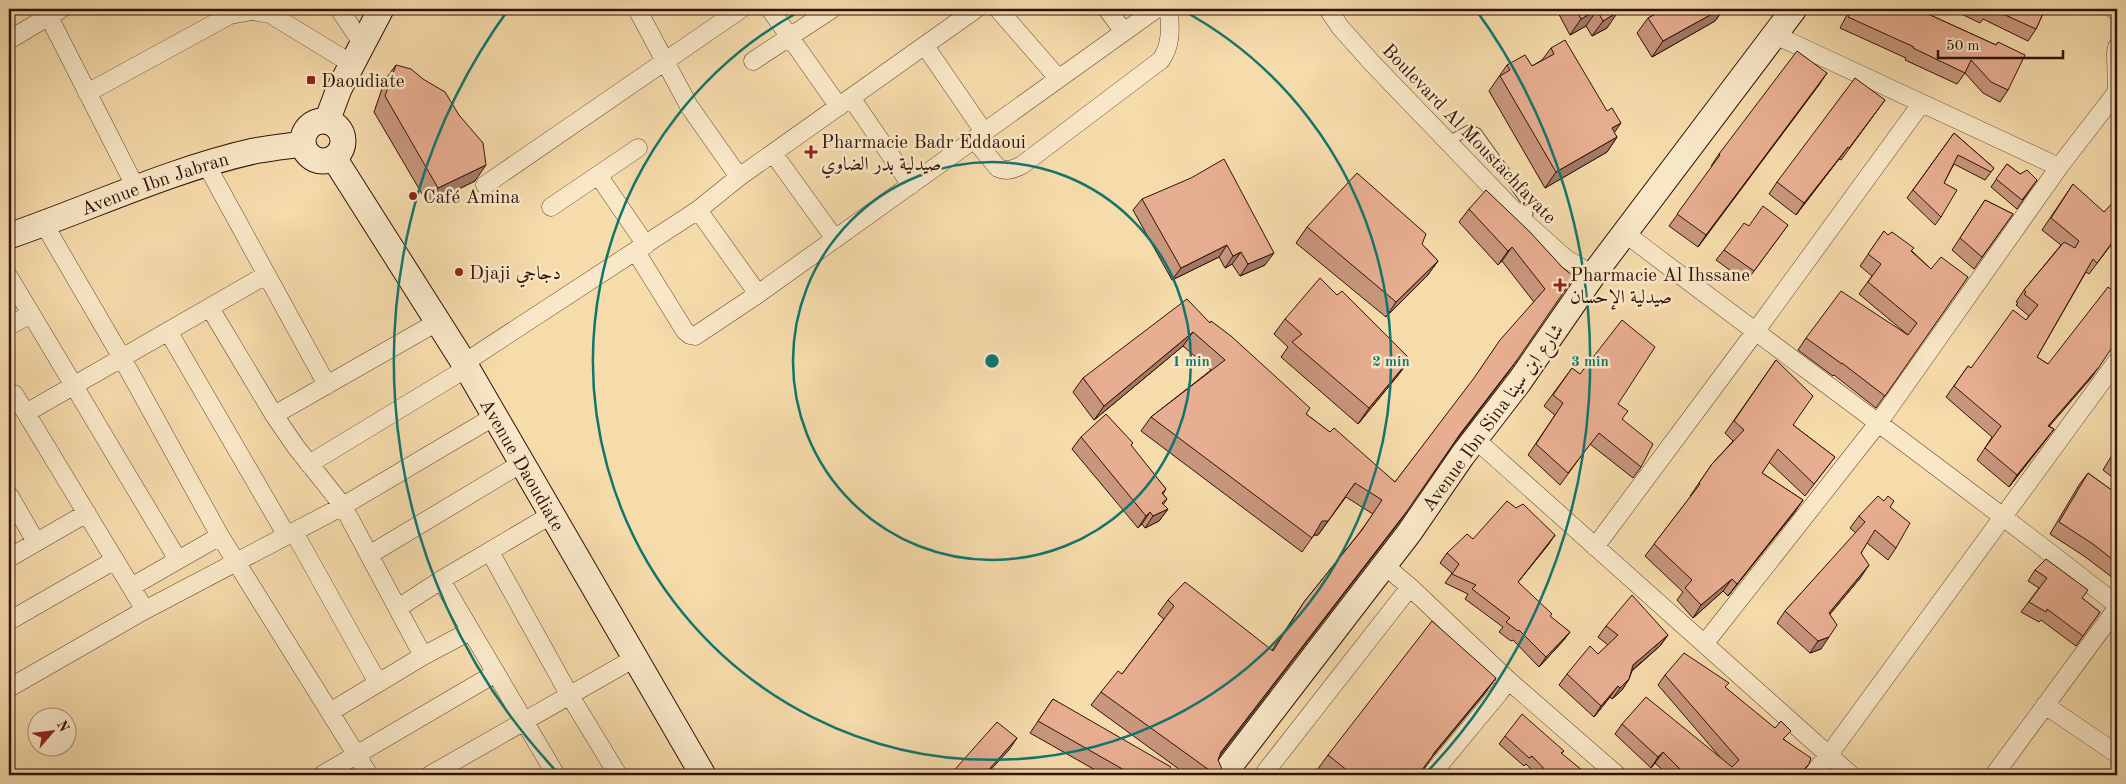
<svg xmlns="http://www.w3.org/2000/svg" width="2126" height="784" font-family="'Old Standard TT',Amiri,serif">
<rect width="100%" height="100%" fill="#f6dbab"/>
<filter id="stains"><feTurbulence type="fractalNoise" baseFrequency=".004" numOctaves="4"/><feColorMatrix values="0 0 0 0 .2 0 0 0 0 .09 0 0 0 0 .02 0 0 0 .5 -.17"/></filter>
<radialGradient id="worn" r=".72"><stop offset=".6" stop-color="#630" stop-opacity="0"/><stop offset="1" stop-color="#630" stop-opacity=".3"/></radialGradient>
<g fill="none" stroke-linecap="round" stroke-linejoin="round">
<defs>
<path id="lane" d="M1447 142 1469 130 1477 133 1526 201 1528 214 1525 222"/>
<path id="street" d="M45 9 136 188
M339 9 362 43
M637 9 689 106 739 177
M770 9 839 107
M998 9 1058 78
M1107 9 1124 32
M1328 9 1340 27 1373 64 1525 222 1565 258 1593 275
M2113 9 2117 11
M1775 35 2059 167
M9 40 61 9
M925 46 984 132
M2117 47 2116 53 2117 95
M753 61 832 9
M87 93 230 15 252 11 270 14 352 64
M852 99 911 185
M974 139 998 168C1007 172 1014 169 1022 165L1161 60C1172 44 1170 28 1169 9
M773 153 835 239
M206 164 327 385
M598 175 646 245
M485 185 741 9
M551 207 638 148
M698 210 758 294
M44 224 122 358 220 536 369 775
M1626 234C1789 358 1956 478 2117 605
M636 252 685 331 690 335 695 336 758 294 1156 9
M9 277 178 560
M210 308 274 415 296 447 343 506 423 656
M9 326 31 314
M168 331 287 536
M464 363 698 210 739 177 976 9
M9 392 14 394 26 413 145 610
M26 413 266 275
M274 415 439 321
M1475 439 1851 775
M309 464 467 368
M9 495 36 542
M294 532 378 683
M1595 547 1755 332 1921 104
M490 552 570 696 618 775
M369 555 522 463
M9 558 87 513
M1384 565 1410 587 1508 680 1617 775
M441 580 556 775
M131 587 220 536
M398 608 441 580 551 515
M9 621 115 560
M1705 643 1879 422 2059 167 2116 93
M9 688 145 610 343 506 495 416
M2045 705 2117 754
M330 712 423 656 470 631
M322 775 496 673
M430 775 635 658
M1263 775 1410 587
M1431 775 1499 693 1508 680
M1812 775 1828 756 2117 361
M1994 775 2117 608"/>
<g id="secondary">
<path d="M327 121 339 89 381 9"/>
<circle cx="323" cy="141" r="20"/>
<path id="s1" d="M334 158 464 363 703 775"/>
<path id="s2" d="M9 236C90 208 170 170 254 151 270 148 287 146 303 144"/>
<path d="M1223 775 1409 533 1462 456 1519 382 1593 275 1794 9"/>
</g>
</defs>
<use href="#lane" stroke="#61442f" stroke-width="11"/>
<use href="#street" stroke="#61442f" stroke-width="19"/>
<use href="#secondary" stroke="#2f1106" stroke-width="27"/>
<use href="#lane" stroke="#f9e8c8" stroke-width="9"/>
<use href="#street" stroke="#f9e8c8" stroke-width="18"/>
<use href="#secondary" stroke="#f9e8c8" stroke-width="25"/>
</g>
<path fill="#c8967d" stroke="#2f1106" d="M1556 9H1616L1607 28 1592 36 1586 26 1570 35Z
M1665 9H1724L1715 21 1652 57 1637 33 1648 18Z
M1850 9H1917L1996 45 1998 42 2008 90 2000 102 1983 93 1965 73 1957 84 1905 60 1906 58 1840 28Z
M1951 9H2045L2036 29 2028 41 1983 19 1980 23Z
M1551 48 1617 137 1607 152 1545 188 1489 91 1507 65 1532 66 1542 60Z
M396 65 475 181 428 204 374 112 385 80Z
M1827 73 1698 247 1669 226 1712 167 1711 166 1719 154Z
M1885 100 1841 160 1839 159 1796 215 1769 194 1777 182Z
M1954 133 1994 168 1985 180 1954 164 1944 183 1941 217 1935 225 1907 198Z
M2007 164 2020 174 2037 180 2017 209 1991 187Z
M2073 184 2117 237 2089 274 2086 272 2037 357 2048 364 2091 378 2049 426 2054 429 2045 441 2009 487 1977 460 1992 437 1946 397 1968 366 1971 368 2026 320 2029 316 2016 305 2018 303 2016 302 2024 290 2061 245 2042 230Z
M1142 199 1265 265 1240 276 1232 264 1225 268 1219 257 1172 280 1133 210Z
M1985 200 2013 214 1974 269 1952 250Z
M1469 209 1562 267 1507 374 1452 446 1397 525 1220 755 1218 760 1217 775H1187L1091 705 1101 692 1122 674 1164 619 1158 614 1168 600 1272 650 1304 602 1360 532 1373 514 1346 497 1318 535H1314L1302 552 1141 431 1151 417 1211 370 1183 346 1094 420 1073 392 1083 378 1210 323 1306 414 1395 482 1534 302 1502 261 1498 265 1459 222Z
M1788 225 1746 282 1716 260 1724 250 1749 226Z
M1307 227 1422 244 1438 261 1427 276 1386 317 1296 243Z
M1884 231 1888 235 1912 251 1931 269 1968 277 1876 408 1834 375 1833 376 1798 350 1806 338 1908 335 1859 294 1872 276 1860 266Z
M1337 295 1410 359 1399 374 1358 424 1281 357 1288 347 1274 334 1285 319Z
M1776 360 1793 425 1835 457 1805 496 1769 462 1762 473 1803 500 1794 513 1728 596 1723 591 1693 618 1677 600 1683 592 1645 556 1691 496H1690L1712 464 1733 441 1725 433Z
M1572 368 1618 404 1622 419 1641 467 1633 478 1590 444 1560 485 1528 455 1555 415 1544 406Z
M1081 437 1131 446 1166 489 1163 494 1167 499 1163 505 1168 509 1159 521 1145 528 1142 524 1138 528 1072 449Z
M2117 447V481L2103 470Z
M2088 473 2117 494V581L2084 556 2050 534 2079 485Z
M1890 507 1896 548 1888 560 1867 543 1861 553V577L1830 614 1821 649 1810 653 1777 623 1785 611 1856 533 1850 528 1859 516Z
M1555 535 1548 545 1518 582 1550 617 1570 632 1563 641 1539 667 1513 640 1511 641 1499 632 1503 627 1465 599 1468 594 1445 583 1452 573 1440 563 1447 553 1473 539Z
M2035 570 2082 598 2100 612 2076 646 2041 620 2039 622 2021 612 2039 588 2028 581Z
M1606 626 1668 635 1660 646 1632 671 1629 679 1622 690 1612 699 1610 697 1594 717 1559 685 1567 674 1598 654 1608 645 1598 637Z
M1665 675 1726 688 1785 740 1809 764 1801 775H1668L1655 763 1651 768 1615 734 1622 724 1720 757 1658 685Z
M1496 678 1485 693 1432 757 1420 775H1323L1317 770 1328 755Z
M1053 699 1166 775H1104L1030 733Z
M1505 736 1564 751 1561 754 1588 775H1537L1526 764 1524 766 1499 744Z"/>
<path fill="#a27a66" stroke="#2f1106" d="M1721 9H1724L1715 21 1652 57 1663 41Z
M1597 10 1586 26 1570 35 1581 19Z
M1618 12 1607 28 1592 36 1603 21Z
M1827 73 1819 85 1698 247 1706 235Z
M1621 123 1610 139 1612 128Z
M1617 137 1607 152 1545 188 1556 172Z
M1848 147 1839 159 1796 215 1804 203Z
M486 165 475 181 428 204 438 188Z
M1227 245 1219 257 1172 280 1181 268Z
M1512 247 1502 261 1498 265 1508 251Z
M1241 252 1232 264 1225 268 1233 256Z
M1274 253 1265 265 1240 276 1248 264Z
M1438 261 1427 276 1386 317 1396 302Z
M1193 332 1183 346 1094 420 1104 406Z
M1410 359 1399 374 1358 424 1369 408Z
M1517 360 1507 374 1450 448 1460 434Z
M2099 367 2091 378 2040 437 2048 426Z
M2054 429 2045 441 2009 487 2017 475Z
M1355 483 1318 535H1312L1322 521Z
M1803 500 1794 513 1728 596 1737 584Z
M1168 509 1159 521 1145 528 1153 516Z
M1407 511 1397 525 1212 766 1221 752Z
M1150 512 1142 524 1138 528 1146 516Z
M1555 535 1548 545 1511 591 1518 582Z
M1869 565 1861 577 1821 625 1829 613Z
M1732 579 1723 591 1693 618 1701 605Z
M1570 632 1563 641 1539 667 1546 657Z
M1668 635 1660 646 1625 676 1633 665Z
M1829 637 1821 649 1810 653 1818 641Z
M1496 678 1485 693 1423 768 1434 753Z
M1629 679 1622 690 1612 699 1620 688Z
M1618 686 1610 697 1594 717 1601 706Z
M1017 738 1009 750 986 775H984Z
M1663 752 1655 763 1651 768 1658 757Z"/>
<path fill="#e8ae91" stroke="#2f1106" d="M1576 9H1616L1618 12 1603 21 1597 10 1581 19Z
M1665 9H1721L1663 41 1648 18Z
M1852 9H1917L1996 45 1998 42 2025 55 2008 90 1991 82 1971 60 1965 73 1913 48 1914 47 1848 17Z
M1982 9H1990L1988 12Z
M1992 9H2045L2036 29Z
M1565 40 1607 111 1612 108 1621 123 1612 128 1617 137 1556 172 1500 76 1510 70 1507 65 1525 55 1532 66 1554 54 1551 48Z
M1797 51 1827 73 1706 235 1677 214 1720 155 1719 154Z
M396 65 411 69 423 79 445 92 459 115 483 143 486 165 438 188 385 96Z
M1855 78 1885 100 1849 148 1848 147 1804 203 1777 182Z
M1954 133 1994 168 1991 172 1958 155 1944 183 1957 190 1941 217 1913 190Z
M1224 159 1274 253 1248 264 1241 252 1233 256 1227 245 1181 268 1142 199 1191 178Z
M2007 164 2020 174 2027 170 2037 180 2022 200 1996 179Z
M1357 173 1426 234 1422 244 1438 261 1396 302 1307 227Z
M2073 184 2104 212 2117 198V236L2097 263 2093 259 2037 357 2048 364 2108 287 2117 294V340L2099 367 2048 426 2054 429 2017 475 1985 448 2001 426 1954 386 1968 366 1971 368 2013 310 2026 320 2038 305 2024 294 2026 292 2024 290 2064 242 2075 248 2079 241 2051 218Z
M1486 190 1530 232 1562 267 1574 277 1517 360 1460 434 1407 511 1221 752 1218 760 1222 769 1217 775H1216L1101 692 1118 671 1122 674 1174 606 1168 600 1185 582 1273 651 1304 602 1362 530 1382 500 1355 483 1328 521H1322L1312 538 1151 417 1225 360 1193 332 1104 406 1083 378 1187 299 1210 323 1211 321 1231 336 1310 408 1306 414 1330 432 1334 428 1395 482 1474 378 1500 340 1545 289 1512 247 1508 251 1469 209Z
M1985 200 2013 214 1982 257 1960 238Z
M1763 206 1788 225 1754 271 1724 250 1744 223 1749 226Z
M1884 231 1888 235 1892 232 1914 248 1911 251 1931 269 1941 257 1968 277 1885 396 1842 363V364L1806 338 1841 291 1908 335 1917 323 1868 282 1881 264 1868 254Z
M1320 278 1337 295 1342 291 1410 359 1369 408 1292 342 1302 334 1285 319Z
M1622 320 1655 347 1618 404 1628 411 1622 419 1653 444 1641 467 1599 433 1568 473 1536 444 1563 403 1553 395 1572 368 1580 374Z
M1776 360 1813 396 1793 425 1835 457 1814 484 1778 449 1762 473 1803 500 1737 584 1732 579 1701 605 1685 588 1692 580 1654 544 1700 484 1699 483 1712 464 1744 430 1734 421Z
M1106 414 1133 443 1131 445 1166 489 1162 493 1167 499 1162 503 1168 509 1153 516 1150 512 1146 516 1081 437Z
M2117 448V462L2111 458Z
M2088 473 2117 494V563L2093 544 2059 522Z
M1878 496 1884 501 1888 496 1894 501 1890 507 1910 523 1896 548 1875 530 1861 553 1869 565 1829 613 1837 625 1829 637 1818 641 1785 611 1865 522 1859 516Z
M1507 501 1516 508 1523 504 1555 535 1518 582 1552 614 1550 616 1570 632 1546 657 1519 630 1518 631 1506 622 1510 618 1472 589 1476 585 1452 574 1459 564 1447 553 1467 534 1473 539Z
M2046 559 2088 590 2082 598 2100 612 2083 636 2047 609 2046 612 2029 602 2047 578 2035 570Z
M1632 595 1668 635 1633 665 1629 679 1620 688 1618 686 1601 706 1567 674 1590 646 1598 654 1618 635 1606 626Z
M1432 621 1496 678 1434 753 1431 758 1418 775H1353L1328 755Z
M1684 653 1729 683 1725 687 1775 728 1781 721 1791 731 1783 739 1811 758 1809 764 1799 775H1686L1663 752 1658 757 1622 724 1646 697 1732 767 1739 760 1665 675Z
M1053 699 1171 767 1165 775H1133L1038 721Z
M1522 714 1564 751 1561 753 1588 775H1550L1532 756 1529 758 1505 736Z
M997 722 1017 738 984 775H950Z"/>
<g fill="none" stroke="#0f766e" stroke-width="2.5">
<circle cx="992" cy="361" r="199"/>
<path d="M1182 10A399 399 0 1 1 802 10"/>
<path d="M558 773A598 598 0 0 1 508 10M1476 10A598 598 0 0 1 1426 773"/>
</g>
<g fill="#8f2418" stroke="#f9e8c8" stroke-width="2">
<rect x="306" y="75" width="10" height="10" rx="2.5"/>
<path d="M808.5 144.5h5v5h5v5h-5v5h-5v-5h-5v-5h5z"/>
<circle cx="413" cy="196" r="5"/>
<circle cx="459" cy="272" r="5"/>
<path d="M1557.5 277.5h5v5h5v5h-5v5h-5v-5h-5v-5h5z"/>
</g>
<g text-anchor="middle" stroke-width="5" stroke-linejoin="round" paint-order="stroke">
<g font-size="19" fill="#2f1106" stroke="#f9e8c8" text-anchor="start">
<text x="321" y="87">Daoudiate</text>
<text x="821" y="148">Pharmacie Badr Eddaoui<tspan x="821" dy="22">صيدلية بدر الضاوي</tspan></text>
<text x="423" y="203">Café Amina</text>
<text x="469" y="279">Djaji دجاجي</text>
<text x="1570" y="281">Pharmacie Al Ihssane<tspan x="1570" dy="22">صيدلية الإحسان</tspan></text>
</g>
<g font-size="19" fill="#2f1106" stroke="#f9e8c8">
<text transform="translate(1470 133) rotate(46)" y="7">Boulevard Al Moustachfayate</text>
<text dy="7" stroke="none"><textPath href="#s2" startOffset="155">Avenue Ibn Jabran</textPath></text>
<text transform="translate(1492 417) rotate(-54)" y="7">Avenue Ibn Sina شارع ابن سينا</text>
<text dy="7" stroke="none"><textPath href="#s1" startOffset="360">Avenue Daoudiate</textPath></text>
</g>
</g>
<circle cx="992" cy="361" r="8" fill="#0f766e" stroke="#f9e8c8" stroke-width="2.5"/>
<g font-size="15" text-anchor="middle" font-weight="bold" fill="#0f766e" stroke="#f9e8c8" stroke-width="5" stroke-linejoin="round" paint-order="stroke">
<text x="1191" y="366">1 min</text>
<text x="1391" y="366">2 min</text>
<text x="1590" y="366">3 min</text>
</g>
<rect width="2126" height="784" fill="none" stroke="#f6dbab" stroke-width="30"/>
<rect x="10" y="10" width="2106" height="764" fill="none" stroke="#2f1106" stroke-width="2.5"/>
<rect x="15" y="15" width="2096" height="754" fill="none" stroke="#2f1106"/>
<g transform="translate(52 732) rotate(62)"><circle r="24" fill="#f9e8c8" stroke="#a8927a"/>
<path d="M0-4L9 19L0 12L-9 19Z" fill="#8f2418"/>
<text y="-8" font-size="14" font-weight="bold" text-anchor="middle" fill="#2f1106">N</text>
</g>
<path d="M1938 50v8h125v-8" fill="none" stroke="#2f1106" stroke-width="2.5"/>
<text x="1946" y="50" font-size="15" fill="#2f1106" stroke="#f9e8c8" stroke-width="4" paint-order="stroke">50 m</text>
<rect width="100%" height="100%" filter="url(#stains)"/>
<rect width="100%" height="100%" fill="url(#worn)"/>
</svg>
